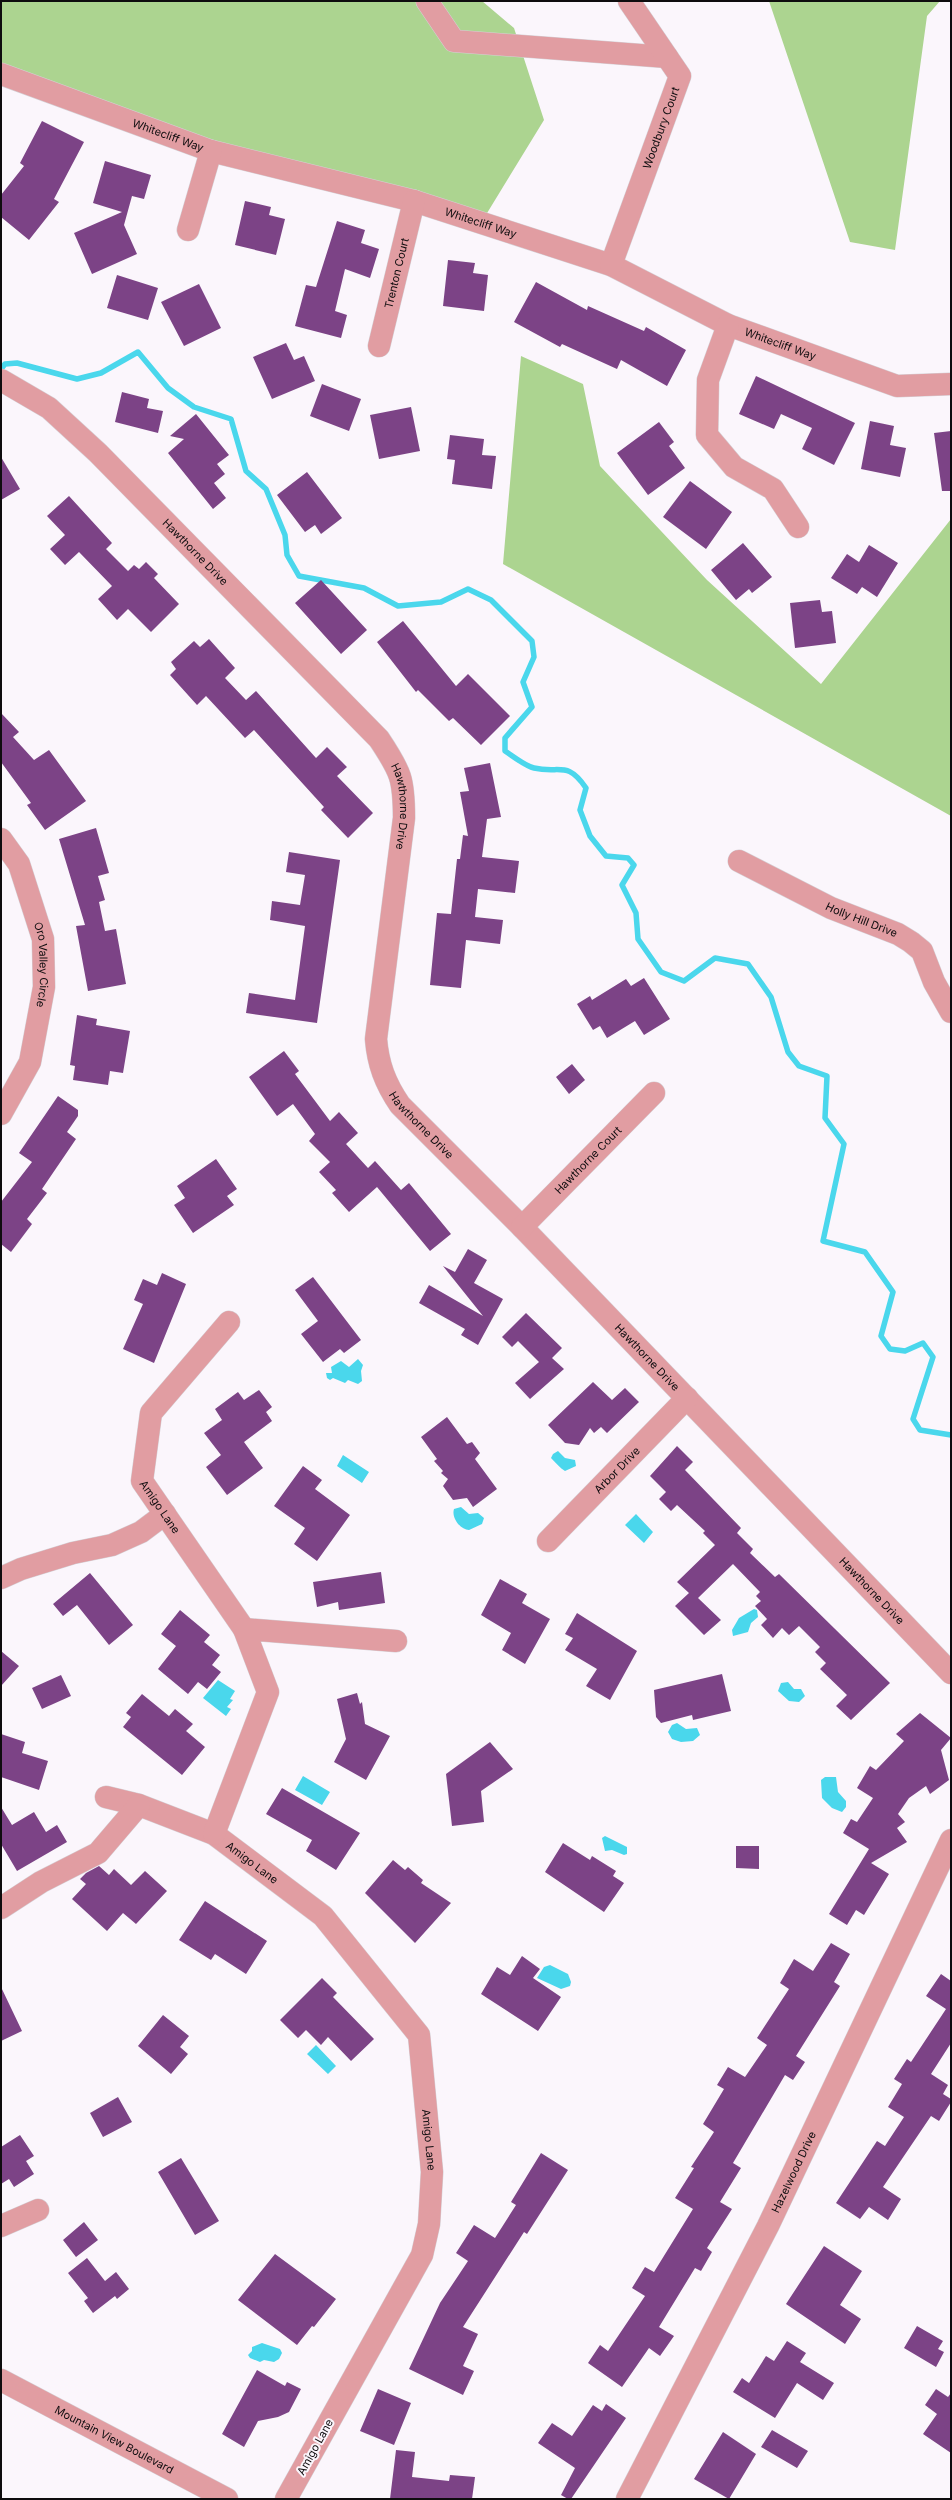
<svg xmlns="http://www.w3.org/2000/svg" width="952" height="2500" font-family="Inter,sans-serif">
<rect width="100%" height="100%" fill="#fbf6fc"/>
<path fill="#acd490" d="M1 1H482L514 28 544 120 481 223 211 151 1 74Z
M769 1H940L927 16 895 250 850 242Z
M521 356 583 384 600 466 707 580 821 684 951 519V816L503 564Z"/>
<path fill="#4ad7ec" d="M358 1359 363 1365 361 1371 362 1381 358 1384 348 1380 345 1383 333 1378 330 1380 327 1378 326 1373H332L331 1367 341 1361 349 1367Z
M558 1451 565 1458 575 1460 576 1466 565 1471C560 1468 556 1463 551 1458L553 1454Z
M343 1455 369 1472 362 1483 337 1466Z
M461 1507 469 1514 478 1513 484 1518 482 1524 469 1530C461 1530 451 1518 454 1509Z
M636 1514 653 1532 644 1543 625 1525Z
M754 1609 757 1610 758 1617 751 1623 748 1632 733 1636 732 1630 739 1618Z
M218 1680 235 1691 230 1699 233 1700 227 1707 231 1709 226 1716 203 1698Z
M788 1682 794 1689H801L805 1696 799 1702 789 1701 778 1691 781 1683Z
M677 1723 686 1729 697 1728 700 1735 693 1741 681 1742 672 1739 668 1732 672 1725Z
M303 1776 330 1792 322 1805 295 1790Z
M825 1777H836L838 1792 846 1801V1807L842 1812 832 1808 822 1798 821 1780Z
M605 1836 627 1847V1854L624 1855 612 1850 605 1851 602 1838Z
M550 1965 568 1974 571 1982 570 1986 561 1989 537 1978 544 1967Z
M316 2045 336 2066 328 2074 307 2054Z
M262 2343 280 2349 282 2353 279 2359 274 2362 264 2360 260 2362 250 2358 248 2355 252 2351V2347Z"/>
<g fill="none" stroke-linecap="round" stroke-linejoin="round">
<path stroke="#4ad7ec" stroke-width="5.5" d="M1 369 5 364 17 363 77 379 101 373 138 352 168 388 194 407 231 419 246 471 266 489 285 535 287 555 299 576 364 588 398 606 441 602 468 589 491 600 532 641 534 657 523 682 532 707 505 738V751C513 756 525 766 534 768 560 774 567 760 586 788L580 810 590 836 606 856 628 858 634 865 622 885 636 913 638 939 661 972 684 981 715 958 748 964 771 997 788 1052 799 1066 827 1076 825 1118 844 1144 823 1241 865 1252 893 1292 881 1336 890 1349 905 1351 923 1343 933 1357 913 1419 920 1430 951 1435"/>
</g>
<path fill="#7c4386" d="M42 121 84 142 54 199 59 202 29 240 1 217V195L24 166 20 163Z
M105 161 151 175 144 199 132 196 124 225 137 254 92 274 74 233 122 212 93 203Z
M245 201 271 207 269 215 285 219 276 255 235 245Z
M337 221 365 230 361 243 379 249 370 278 345 269 335 311 347 315 341 338 295 326 306 285 316 287Z
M448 260 475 263 473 273 488 275 484 311 443 306Z
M117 275 158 288 148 320 107 308Z
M536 282 587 310 588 306 644 331 646 327 686 350 667 386 621 360 617 369 562 344 560 347 514 322Z
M199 284 221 328 184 346 161 302Z
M286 343 294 360 304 356 315 381 272 399 253 357Z
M756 376 855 423 834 465 802 449 812 428 781 414 774 429 739 414Z
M322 384 361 399 349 431 310 416Z
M122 392 149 399 147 408 163 411 158 433 115 422Z
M411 407 420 451 379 459 370 415Z
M196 414 229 455 217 464 225 474 214 483 226 498 213 509 168 453 184 439 170 436Z
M870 421 894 426 890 445 906 448 900 477 861 469Z
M659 422 674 442 669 446 685 468 648 495 617 453Z
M951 431V491H942L934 433Z
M450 435 484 439 482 455 496 456 492 489 452 484 455 460 447 459Z
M1 457 20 489 1 500Z
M307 472 342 518 321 534 315 525 305 532 277 495Z
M690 481 732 512 706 549 663 517Z
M69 496 112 543 106 549 128 571 134 565 139 569 146 562 158 574 154 578 179 604 151 632 128 609 117 620 98 599 112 586 79 552 65 565 50 549 65 535 47 516Z
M743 543 772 577 752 593 749 589 736 600 711 570Z
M869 545 898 563 877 597 862 587 857 594 831 578 847 554 859 562Z
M321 580 367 630 341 654 295 603Z
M820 600 822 612 832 611 836 643 795 648 790 603Z
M403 621 456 686 468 674 510 716 481 745 453 718 449 721 418 690 416 692 377 642Z
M209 639 235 668 225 678 246 700 256 691 316 758 327 747 347 767 337 776 373 813 348 838 321 810 324 807 254 730 245 738 206 696 197 705 170 675 176 669 171 662 194 641 200 647Z
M1 713 19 732 13 737 34 760 49 750 86 801 45 830 27 805 31 803 1 762Z
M490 763 501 817 487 819 482 857 519 861 515 893 478 889 475 917 503 920 500 944 466 940 461 988 430 985 437 913 451 914 457 859H460L463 835 468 836 460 792 469 791 464 768Z
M96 828 109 873 98 876 105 900 99 902 105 931 116 929 126 984 88 991 76 926 85 925 59 839Z
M289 852 340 860 317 1023 246 1013 249 993 295 1000 305 926 270 920 272 901 300 905 305 875 286 872Z
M644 978 670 1019 644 1035 635 1021 607 1038 600 1026 593 1030 577 1004 590 996 592 1000 626 979 631 986Z
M77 1015 97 1019 96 1025 130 1031 123 1073 110 1071 108 1085 73 1080 75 1066 70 1065Z
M284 1051 299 1071 295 1074 330 1121 339 1112 358 1133 346 1144 368 1168 375 1161 401 1190 409 1183 451 1234 430 1251 377 1187 349 1212 332 1193 336 1190 319 1172 330 1162 309 1141 315 1134 293 1104 277 1116 249 1077Z
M572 1064 585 1080 569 1094 556 1077Z
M58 1096 78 1110V1116L67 1132 76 1139 42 1189 47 1193 27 1219 32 1224 11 1252 1 1244V1202L32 1162 19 1153Z
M216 1159 237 1189 227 1196 234 1205 193 1233 174 1205 185 1198 177 1186Z
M468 1249 487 1260 474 1283 503 1299 478 1345 461 1335 465 1329 419 1303 429 1285 483 1316 443 1266 455 1272Z
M162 1273 186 1284 154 1363 123 1349 143 1304 134 1300 143 1279 157 1285Z
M313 1277 361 1340 344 1353 340 1349 323 1362 301 1334 318 1321 295 1290Z
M526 1313 562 1348 552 1358 564 1369 530 1399 515 1383 539 1362 518 1341 512 1347 502 1337Z
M593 1382 612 1400 625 1388 639 1402 607 1433 601 1427 594 1433 590 1428 579 1445 565 1443 548 1425Z
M259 1390 272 1407 266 1412 272 1421 244 1442 263 1468 227 1495 206 1467 221 1455 204 1433 222 1420 215 1409 238 1392 244 1400Z
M447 1417 467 1444 472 1442 480 1453 475 1459 497 1489 473 1507 467 1498 453 1500 443 1486 448 1479 441 1473 443 1471 434 1461 437 1459 421 1437Z
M677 1446 693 1462 685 1470 741 1528 737 1533 753 1549 750 1553 775 1577 779 1574 890 1683 851 1720 836 1706 847 1695 820 1669 826 1663 815 1652 820 1647 799 1626 789 1635 782 1628 773 1638 761 1625 767 1619 755 1606 761 1601 756 1596 760 1592 733 1564 698 1598 721 1620 704 1635 675 1606 689 1593 677 1582 715 1545 703 1533 705 1531 677 1505 671 1511 659 1499 666 1492 650 1476Z
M303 1466 322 1480 315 1489 350 1515 317 1561 294 1544 305 1528 274 1506Z
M381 1572 385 1603 339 1610 338 1602 317 1607 313 1582Z
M90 1573 133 1625 109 1645 77 1605 63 1616 53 1604Z
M500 1579 527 1594 522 1603 550 1619 525 1664 502 1650 511 1633 481 1615Z
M180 1610 210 1635 204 1642 220 1655 212 1665 221 1672 207 1689 198 1682 188 1694 158 1669 176 1646 161 1634Z
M577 1613 637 1651 610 1700 586 1686 597 1669 565 1650 573 1638 565 1634Z
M1 1651 19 1666 1 1686Z
M722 1674 731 1711 693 1720 692 1715 661 1723 656 1717 654 1690Z
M61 1675 71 1696 42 1709 32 1688Z
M357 1693 360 1704 362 1702 365 1724 390 1736 366 1780 334 1762 346 1739 337 1699Z
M142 1694 169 1716 175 1709 193 1724 186 1731 205 1747 182 1775 123 1727 131 1717 126 1713Z
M920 1713 951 1738 941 1750 949 1780 930 1794 926 1786 909 1798 898 1814 905 1822 897 1828 907 1842 871 1863 889 1874 864 1915 856 1910 847 1925 829 1914 869 1849 843 1833 851 1819 857 1822 873 1798 857 1788 870 1766 876 1770 904 1741 896 1734Z
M1 1734 25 1742 22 1753 48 1761 39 1790 1 1777Z
M490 1742 513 1769 481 1791 484 1822 452 1826 446 1774Z
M282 1788 360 1833 336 1870 306 1851 312 1840 266 1814Z
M1 1807 12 1825 34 1812 46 1832 57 1825 67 1842 17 1871 1 1844Z
M563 1843 590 1860 592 1856 616 1871 613 1876 624 1883 604 1912 545 1872Z
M736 1846H759V1869L736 1868Z
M393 1860 405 1870 408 1867 423 1880 421 1883 451 1903 415 1943 365 1893Z
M99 1866 109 1875 114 1869 131 1885 145 1871 167 1891 136 1924 123 1913 107 1931 72 1899 86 1884 80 1879 86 1873Z
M205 1901 267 1941 246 1974 215 1954 211 1960 179 1940Z
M831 1943 850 1954 834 1982 840 1986 796 2056 805 2062 793 2080 785 2075 733 2163 741 2168 720 2202 732 2209 707 2248 712 2252 701 2271 695 2268 659 2327 674 2336 660 2356 649 2348 622 2387 588 2363 600 2345 608 2351 645 2296 632 2288 645 2267 654 2272 693 2209 675 2198 694 2168 691 2167 714 2132 703 2124 724 2089 717 2085 728 2067 745 2077 767 2045 757 2038 789 1989 780 1983 794 1959 813 1971Z
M522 1956 540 1969 533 1978 561 1997 538 2031 481 1994 497 1967 510 1975Z
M941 1974 951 1981V2043L931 2074 948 2085 943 2094 951 2099V2102L939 2121 931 2116 883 2187 901 2199 888 2220 869 2207 860 2219 836 2203 877 2141 885 2146 904 2117 888 2107 902 2084 894 2079 907 2059 911 2062 946 2009 926 1996Z
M322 1978 337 1993 333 1997 374 2039 351 2061 328 2037 321 2045 306 2030 298 2038 280 2020Z
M1 1987 22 2031 1 2041Z
M163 2015 189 2036 180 2047 188 2054 171 2074 138 2046Z
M118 2097 132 2122 103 2137 90 2113Z
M20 2135 34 2156 26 2161 34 2174 14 2187 9 2179 1 2184V2147Z
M541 2153 568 2170 527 2234 524 2232 463 2327 478 2334 463 2366 474 2371 463 2395 409 2369 440 2303 468 2261 456 2253 474 2225 495 2238 516 2205 511 2202Z
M181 2158 219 2221 195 2235 158 2172Z
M84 2222 98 2240 76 2257 63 2240Z
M824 2246 862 2271 840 2305 861 2319 845 2344 786 2304Z
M275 2254 336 2299 314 2327 312 2326 297 2345 238 2300Z
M87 2258 105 2281 116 2272 129 2289 117 2299 115 2296 93 2313 84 2301 88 2298 68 2273Z
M917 2326 943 2341 938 2349 944 2352 936 2367 904 2348Z
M787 2341 806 2353 800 2362 834 2383 823 2400 797 2383 775 2418 733 2392 742 2378 749 2383 766 2356 774 2361Z
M257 2370 285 2386 287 2382 301 2389 289 2412 278 2417 258 2421 244 2447 222 2434Z
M378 2389 411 2403 394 2445 360 2431Z
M936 2389 948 2397 951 2393V2453L923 2434 937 2414 925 2405Z
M606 2404 626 2418 571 2499H568L561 2495 575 2468 538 2443 552 2423 572 2436 593 2405 602 2411Z
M772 2430 808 2451 797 2468 761 2447Z
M723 2432 756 2454 729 2499 694 2479Z
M396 2450 415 2452 412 2477 449 2481 450 2475 475 2477 472 2499H390Z"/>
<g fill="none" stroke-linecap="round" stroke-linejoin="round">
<defs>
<g id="minor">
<path d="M427 1 454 41 667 57"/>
<path id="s1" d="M1 74 211 151 414 201 611 265 728 325 897 386 951 384"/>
<path d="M188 230 211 151"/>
<path id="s2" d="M611 265 680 76 629 1"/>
<path d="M728 325 708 380 707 435 734 467 773 489 798 527"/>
<path id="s3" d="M379 346 414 201"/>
<path id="s4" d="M1 380 49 408 98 453 379 739C401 772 404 779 404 818L376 1039C378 1064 385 1083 400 1105L522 1227 951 1673"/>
<path id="s5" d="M1 839 19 864 43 939 44 987 30 1062 1 1114"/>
<path id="s6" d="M739 861 831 908 898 934 911 942 922 951 934 982 951 1012"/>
<path id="s7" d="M522 1227 654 1093"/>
<path id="s8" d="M229 1322 151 1413 142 1481 244 1629"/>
<path id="s9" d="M548 1541 687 1398"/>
<path d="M1 1578 21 1569 73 1553 112 1545 141 1532 165 1514"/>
<path id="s10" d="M106 1797 139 1805 214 1834 323 1916 419 2035 432 2172 429 2224 422 2255 286 2499"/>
<path d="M214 1834 268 1692 244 1629 396 1641"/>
<path d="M1 1908 41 1882 98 1853 139 1805"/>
<path d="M1 2226 38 2210"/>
<path id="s11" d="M1 2380 227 2499"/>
<path id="s12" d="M627 2499 768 2226 951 1840"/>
</g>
</defs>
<use href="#minor" stroke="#d5d1d6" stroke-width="23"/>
<use href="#minor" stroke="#e19da2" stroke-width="22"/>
</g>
<g text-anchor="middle" stroke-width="4" stroke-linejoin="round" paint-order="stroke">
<g font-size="11" fill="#0e0c0e" stroke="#fbf6fc">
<text dy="4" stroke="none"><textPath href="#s2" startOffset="146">Woodbury Court</textPath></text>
<text dy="4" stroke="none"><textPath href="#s1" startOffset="178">Whitecliff Way</textPath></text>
<text dy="4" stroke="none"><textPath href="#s1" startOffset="503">Whitecliff Way</textPath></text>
<text dy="4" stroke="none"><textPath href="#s3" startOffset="75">Trenton Court</textPath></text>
<text dy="4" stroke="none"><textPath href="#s1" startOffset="827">Whitecliff Way</textPath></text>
<text dy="4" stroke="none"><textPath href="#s4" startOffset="261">Hawthorne Drive</textPath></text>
<text dy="4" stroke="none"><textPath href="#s4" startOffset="596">Hawthorne Drive</textPath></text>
<text dy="4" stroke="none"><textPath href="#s6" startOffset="136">Holly Hill Drive</textPath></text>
<text dy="4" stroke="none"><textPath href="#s5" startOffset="135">Oro Valley Circle</textPath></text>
<text dy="4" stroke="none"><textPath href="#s4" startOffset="931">Hawthorne Drive</textPath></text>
<text dy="4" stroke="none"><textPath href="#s7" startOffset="94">Hawthorne Court</textPath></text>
<text dy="4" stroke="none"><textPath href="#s4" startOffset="1255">Hawthorne Drive</textPath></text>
<text dy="4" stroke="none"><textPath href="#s9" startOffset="99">Arbor Drive</textPath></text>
<text dy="4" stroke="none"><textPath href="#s8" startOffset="220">Amigo Lane</textPath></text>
<text dy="4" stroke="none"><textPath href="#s4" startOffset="1579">Hawthorne Drive</textPath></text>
<text dy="4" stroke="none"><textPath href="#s10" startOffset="162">Amigo Lane</textPath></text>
<text dy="4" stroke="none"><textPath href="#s10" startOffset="509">Amigo Lane</textPath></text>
<text dy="4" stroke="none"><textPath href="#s12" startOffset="367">Hazelwood Drive</textPath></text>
<text dy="4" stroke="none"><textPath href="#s11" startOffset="128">Mountain View Boulevard</textPath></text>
<text transform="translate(315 2447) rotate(-61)" y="4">Amigo Lane</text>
</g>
</g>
<rect width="952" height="2500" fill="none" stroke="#0e0c0e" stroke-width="4"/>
</svg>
